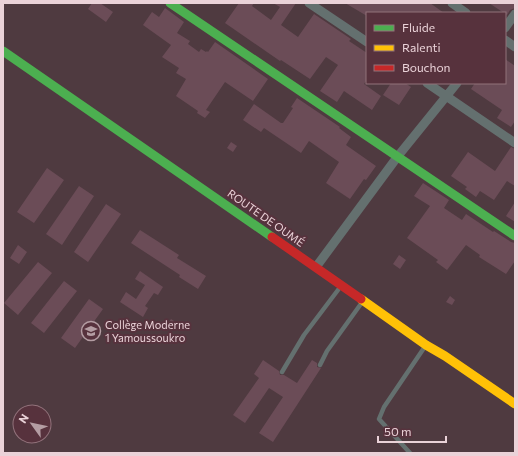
<svg xmlns="http://www.w3.org/2000/svg" width="518" height="456" font-family="Commissioner,sans-serif">
<rect width="100%" height="100%" fill="#4f3a40"/>
<path fill="#6b4c57" d="M92 3H100L113 12 106 22 88 9Z
M239 3H254L252 6 271 20 280 7 273 3H296L281 25 298 37 314 14 351 39 349 41 367 53V80L364 84 381 96 372 110 344 91 337 102 320 91 338 65 326 57 310 79 281 60 280 61 225 23Z
M345 3H430L444 13H367V16Z
M489 3H515V8L510 10 507 15Z
M165 8 184 22 177 33 190 41 188 44 199 52 201 49 206 52 207 51 208 52 215 42 268 79 253 101 225 82 206 110 210 112 205 118 197 113 198 111 176 96 186 79 176 73 179 68 162 57 171 45 143 25 152 12 159 17Z
M505 59 515 66V121L511 127 497 118 502 110 471 89 475 83H505Z
M391 83H405L411 87 399 105 383 95Z
M297 98 340 127 339 128 351 137 346 145 376 166 366 180 364 179 350 199 326 183 339 162 309 141 301 153 264 128 261 132 243 120 254 104 281 123H283L293 108 291 107Z
M231 142 237 146 233 152 227 148Z
M511 147 515 149V186L507 181 494 200 480 191 476 197 465 189 467 187 451 176 468 152 495 171Z
M47 168 64 180 34 223 17 212Z
M423 183 449 200 444 208 462 220 466 214 493 232 494 231 511 242 515 243V261L506 274 479 257 480 255 466 245 447 270 436 262 438 260 407 238 430 206 414 196Z
M79 186 94 196 62 245 46 234Z
M515 202V222L506 216Z
M106 204 121 214 88 262 74 252Z
M140 230 179 255 177 258 206 276 198 289 179 277 180 275 131 243Z
M18 245 27 252 19 264 10 258Z
M399 255 406 260 400 269 393 264Z
M38 262 52 273 18 315 4 303Z
M140 271 163 287 158 295 154 293 145 306 148 308 143 317 120 302 126 292 136 299 145 285 135 279Z
M64 281 77 291 44 333 31 323Z
M450 296 455 300 452 305 446 302Z
M89 299 103 309 75 348 61 338Z
M171 319 177 323 173 329 167 325Z
M263 360 279 371 280 375H284L297 383 312 360 317 363V367L321 368 273 442 259 433 283 397 269 388 245 423 233 415 259 378 254 374Z"/>
<g fill="none" stroke-linecap="round" stroke-linejoin="round">
<path stroke="#64706f" stroke-width="4.5" d="M320 365 327 351 363 301
M282 372 304 335 341 286
M410 453 379 419 384 407 426 345"/>
<path stroke="#64706f" stroke-width="9" d="M309 3 367 42
M452 3 466 13
M505 28 515 14
M505 40 515 47
M427 83 515 143
M316 267 398 156 457 83"/>
<path stroke="#4caf50" stroke-width="9" d="M170 3 515 236
M3 51 272 237"/>
<path stroke="#ffc107" stroke-width="9" d="M361 299 426 345 445 356 515 404"/>
<path stroke="#c62828" stroke-width="9" d="M272 237 361 299"/>
</g>
<defs>
<symbol id="school-ring" viewBox="-11 -11 22 22"><circle r="9.5" fill="#57323d" stroke="#b49da3" stroke-width="1.5"/><path d="M0-5L7-2L0 1L-7-2ZM-4 1L0 2.5L4 1V4Q0 6-4 4Z" fill="#b49da3"/></symbol>
</defs>
<g fill-rule="evenodd">
<use href="#school-ring" x="80" y="320" width="22" height="22"/>
</g>
<g text-anchor="middle" stroke-width="4" stroke-linejoin="round" paint-order="stroke">
<g font-size="11" fill="#ead2d8" stroke="#57323d">
<text transform="translate(266 218) rotate(35)" y="4">ROUTE DE OUMÉ</text>
</g>
<g font-size="11" fill="#ead2d8" stroke="#57323d" text-anchor="start">
<text x="105" y="329">Collège Moderne<tspan x="105" dy="13">1 Yamoussoukro</tspan></text>
</g>
</g>
<rect width="518" height="456" fill="none" stroke="#ead2d8" stroke-width="8"/>
<rect x="366" y="12" width="140" height="72" fill="#57323d" stroke="#92727b"/>
<rect x="374" y="25" width="20" height="6" fill="#4caf50" stroke="#92727b"/>
<text x="402" y="32" font-size="12" fill="#ead2d8">Fluide</text>
<rect x="374" y="45" width="20" height="6" fill="#ffc107" stroke="#92727b"/>
<text x="402" y="52" font-size="12" fill="#ead2d8">Ralenti</text>
<rect x="374" y="65" width="20" height="6" fill="#c62828" stroke="#92727b"/>
<text x="402" y="72" font-size="12" fill="#ead2d8">Bouchon</text>
<g transform="translate(32 424) rotate(303)"><circle r="19" fill="#57323d" stroke="#92727b"/>
<path d="M0-3L7 15L0 10L-7 15Z" fill="#b49da3"/>
<text y="-6" font-size="11" font-weight="bold" text-anchor="middle" fill="#ead2d8">N</text>
</g>
<path d="M378 436v6h68v-6" fill="none" stroke="#ead2d8" stroke-width="2"/>
<text x="384" y="436" font-size="12" fill="#ead2d8" stroke="#57323d" stroke-width="3" paint-order="stroke">50 m</text>
</svg>
